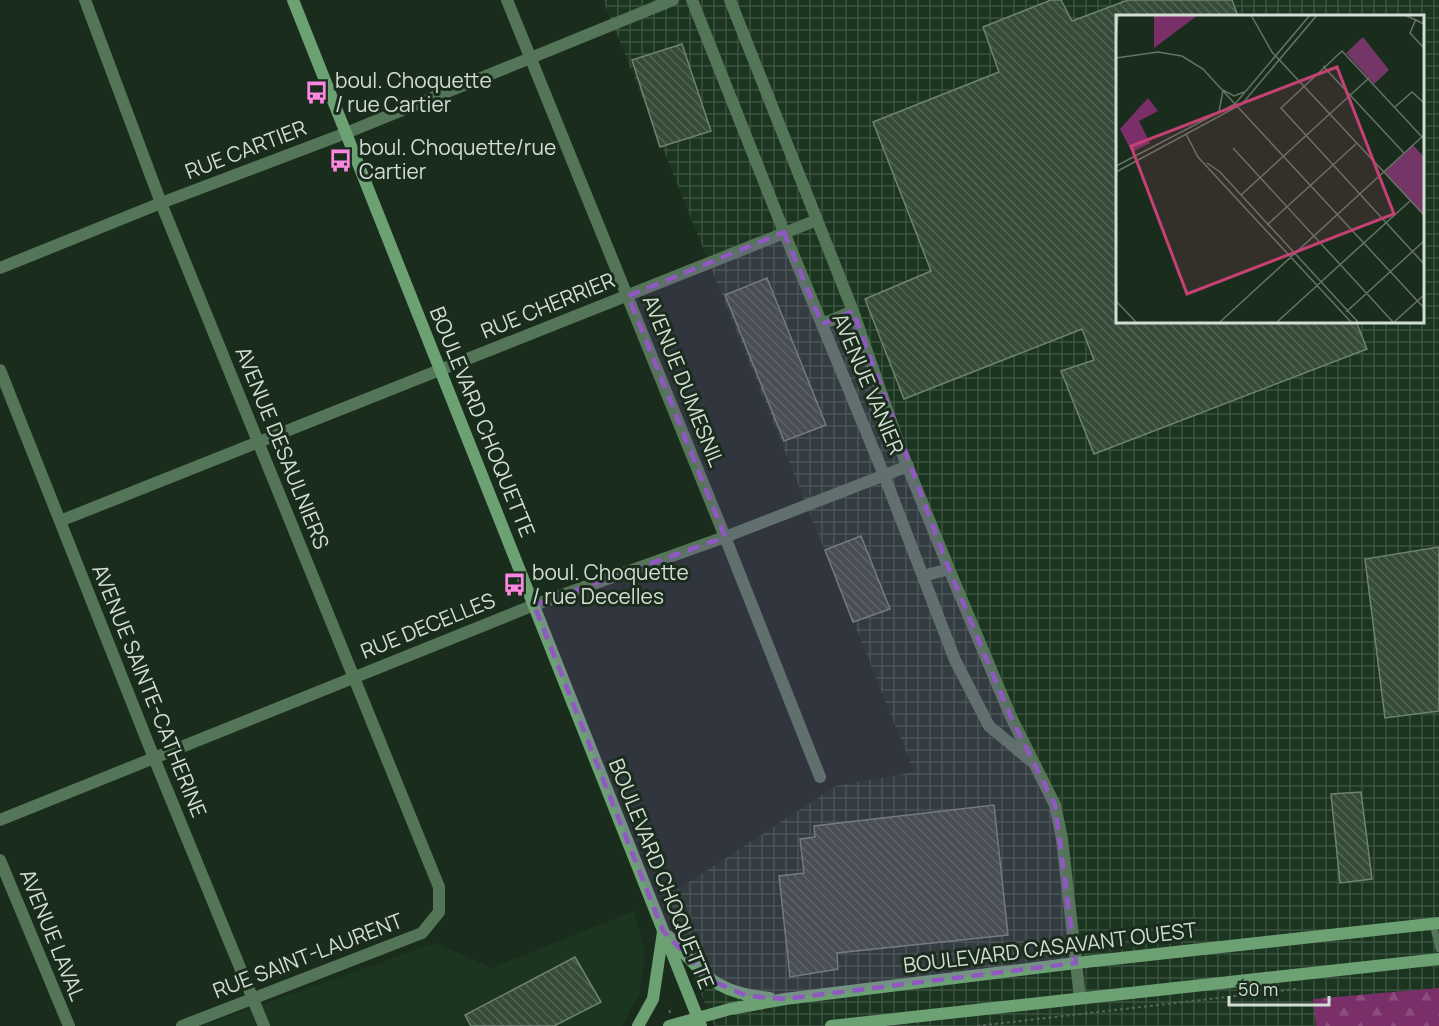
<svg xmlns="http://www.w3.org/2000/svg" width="1439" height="1026" font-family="Manrope,sans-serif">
<defs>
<pattern id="industrial-grid" width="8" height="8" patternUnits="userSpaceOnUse" patternTransform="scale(1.5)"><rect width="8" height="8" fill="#1c3520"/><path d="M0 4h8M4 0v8" fill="none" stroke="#3c5240"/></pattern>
<pattern id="forest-firs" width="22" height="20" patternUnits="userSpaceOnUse" patternTransform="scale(1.5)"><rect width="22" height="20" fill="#7a2f69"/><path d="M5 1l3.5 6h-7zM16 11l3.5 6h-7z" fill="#8c4d7e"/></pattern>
<pattern id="building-back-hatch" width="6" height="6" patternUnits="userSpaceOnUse" patternTransform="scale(1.5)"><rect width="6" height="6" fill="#374b39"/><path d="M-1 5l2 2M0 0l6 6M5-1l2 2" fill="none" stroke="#536455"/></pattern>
</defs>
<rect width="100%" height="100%" fill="#1a2d1d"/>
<path fill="#1c3520" d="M634 911 645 953 640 992 622 1026H201L436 943 492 968Z"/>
<path fill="url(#industrial-grid)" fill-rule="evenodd" d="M603 0H1439V1026H714L663 899 836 786 914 772ZM1118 16H1422V321H1118Z"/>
<path fill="url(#forest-firs)" d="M1439 988V1026H1316L1313 999Z"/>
<path fill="url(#building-back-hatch)" stroke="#6e8370" stroke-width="1.5" d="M1051 0H1061L1072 21 1128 0H1232L1238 16H1118V321H1356L1367 349 1094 454 1061 371 1094 360 1082 329 904 399 865 299 931 271 873 122 999 72 983 27Z
M682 44 711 131 660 147 632 60Z
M767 278 826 425 784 441 725 295Z
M861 536 890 609 853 622 825 550Z
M1439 547V711L1385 718 1365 559Z
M1361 792 1372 879 1340 883 1331 794Z
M994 805 1008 935 837 953 838 969 790 977 779 876 804 873 800 839 815 837 814 826Z
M575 957 601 1002 554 1026H471L465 1015Z"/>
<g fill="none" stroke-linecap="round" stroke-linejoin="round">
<path stroke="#556557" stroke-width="2" stroke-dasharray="3 3" stroke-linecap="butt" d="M670 1013 669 1009 671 1008
M977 1026 1296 989"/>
<path stroke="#557559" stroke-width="7" d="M1433 924 1439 949"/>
<path stroke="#557559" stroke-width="12" d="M85 0 161 203 439 887V912L422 933 182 1026
M507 0 725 537 820 777
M692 0 784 232 884 475 955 660 989 726 1031 761
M730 0 853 311 901 450 949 569 1011 717 1055 805 1062 839 1080 998
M346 133 673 0
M822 324 853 311
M0 370 154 758 264 1026
M60 521 817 220
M923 576 949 569
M0 820 534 605 725 537 908 466
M0 860 69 1026"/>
<path stroke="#557559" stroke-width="12" d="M0 268 161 203 346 133"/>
<path stroke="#6ca173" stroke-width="12" d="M293 0 701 1026
M668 936C704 974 714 993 770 998
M638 1026 653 999 663 932
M669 1026 730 1009 785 999 1076 963 1439 923
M831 1026 1439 959"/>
</g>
<path fill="#9158c4" fill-opacity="0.2" stroke="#9158c4" stroke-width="4.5" stroke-dasharray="12 8" stroke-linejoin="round" d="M784 232 822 324 853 311 949 569 1011 717 1055 805 1076 963 785 999 747 996 710 980 663 931 534 605 725 537 628 296Z"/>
<defs>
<symbol id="bus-bare" viewBox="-9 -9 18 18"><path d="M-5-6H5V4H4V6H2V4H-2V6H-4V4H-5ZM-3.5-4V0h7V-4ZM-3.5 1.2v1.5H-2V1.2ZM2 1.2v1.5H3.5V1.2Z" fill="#fd86e1" stroke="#1a2d1d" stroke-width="2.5" paint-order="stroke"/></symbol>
</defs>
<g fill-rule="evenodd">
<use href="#bus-bare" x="300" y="76" width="33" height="33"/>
<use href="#bus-bare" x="324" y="144" width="33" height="33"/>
<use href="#bus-bare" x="498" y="568" width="33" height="33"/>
</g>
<g text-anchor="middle" stroke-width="6" stroke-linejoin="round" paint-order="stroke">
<g font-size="21" fill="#d2ded3" stroke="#1a2d1d" text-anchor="start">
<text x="335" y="88">boul. Choquette<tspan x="335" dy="24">/ rue Cartier</tspan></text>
<text x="359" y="155">boul. Choquette/rue<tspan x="359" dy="24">Cartier</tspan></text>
<text x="532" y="580">boul. Choquette<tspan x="532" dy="24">/ rue Decelles</tspan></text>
</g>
<g font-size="21" fill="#d2ded3" stroke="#1a2d1d">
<text transform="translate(246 150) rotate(-21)" y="7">RUE CARTIER</text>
<text transform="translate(548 306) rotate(-22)" y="7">RUE CHERRIER</text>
<text transform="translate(683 381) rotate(68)" y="7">AVENUE DUMESNIL</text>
<text transform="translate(868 384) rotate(67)" y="7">AVENUE VANIER</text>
<text transform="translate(482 422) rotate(68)" y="7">BOULEVARD CHOQUETTE</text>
<text transform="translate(282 448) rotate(68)" y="7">AVENUE DESAULNIERS</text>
<text transform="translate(428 626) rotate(-22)" y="7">RUE DECELLES</text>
<text transform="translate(149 691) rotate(68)" y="7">AVENUE SAINTE-CATHERINE</text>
<text transform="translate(661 874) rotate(68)" y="7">BOULEVARD CHOQUETTE</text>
<text transform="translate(52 935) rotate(68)" y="7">AVENUE LAVAL</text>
<text transform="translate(1050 948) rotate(-7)" y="7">BOULEVARD CASAVANT OUEST</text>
<text transform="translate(308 956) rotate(-21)" y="7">RUE SAINT-LAURENT</text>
</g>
</g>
<g transform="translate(1116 15)">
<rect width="308" height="308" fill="#1a2d1d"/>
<path d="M297 130 307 141V200L268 157Z" fill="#743666"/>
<path d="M38 0H82L38 33ZM32 83 42 96 23 106 34 128 16 137 4 114Z" fill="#7a2f69"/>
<path d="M247 22 273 55 258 69 230 38ZM297 143 307 146V171L295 180 276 154Z" fill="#743666"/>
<path fill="none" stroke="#647466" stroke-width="1.5" d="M135 0 156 37 308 200M289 0 308 9M300 4 294 18 308 33M0 26 2 0M0 43 42 37 66 41 87 54 119 89M207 51 288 138M107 75 118 81 128 77M119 89 308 293M279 92 296 77 308 88M103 97 107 75M70 119 82 142 235 307M308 124 226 36 165 93 308 249M117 133 277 307M91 148 104 157 242 307M0 151 119 89 194 0M0 157 126 89 201 0M125 180 253 63M151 210 241 128M0 286 20 307M230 297 308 226M104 307 308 120M161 307 294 186M278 307 308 280"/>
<path fill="#c54073" fill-opacity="0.15" stroke="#c54073" stroke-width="3" d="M221 52 278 199 71 279 15 131Z"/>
<rect width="308" height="308" fill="none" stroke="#d2ded3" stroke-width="3"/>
</g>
<path d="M1229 996v9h100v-9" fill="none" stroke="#d2ded3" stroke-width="3"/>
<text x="1238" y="996" font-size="18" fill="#d2ded3" stroke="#1a2d1d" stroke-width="4.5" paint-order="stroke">50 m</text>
</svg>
